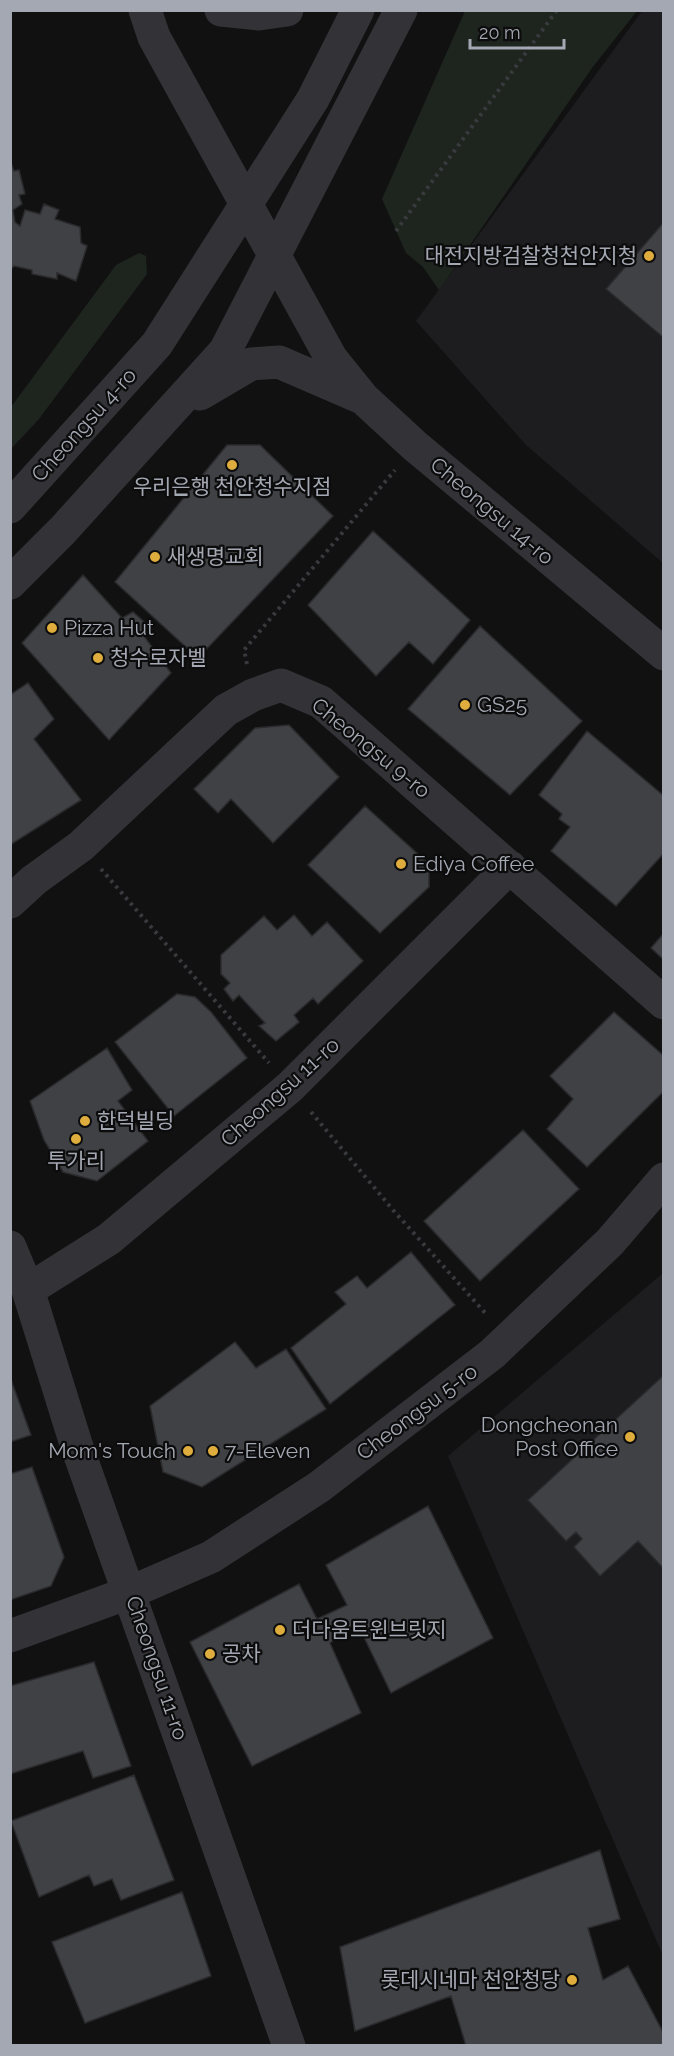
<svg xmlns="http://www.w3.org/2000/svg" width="674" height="2056" font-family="Raleway,'Noto Sans KR',sans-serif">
<rect width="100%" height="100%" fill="#111112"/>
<path fill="#1d1d1f" d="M642 11H663V563L526 445 416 321Z
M663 1273V1956L448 1456Z"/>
<path fill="#1e251f" d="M465 11H637L592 68 439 290 423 267 406 253 382 199Z
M139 253 146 256 147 274 39 419 11 449V407L116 265Z"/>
<path fill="#404145" stroke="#2b2b2e" stroke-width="1.5" d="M10 160 14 171 19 170 25 194 19 195 22 204 13 210 15 222 20 226 25 210 40 214 44 204 59 210 55 219 80 227 81 243 87 246 76 281 57 273V279L32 274V270L14 266 10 270Z
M664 222V338L606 289Z
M227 445H260L333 516 198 658 115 582Z
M373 531 470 620 433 664 409 642 376 676 308 605Z
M83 575 122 618 133 612 152 629 141 632 171 673 109 740 22 643Z
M480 626 582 721 510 795 408 709Z
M28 683 54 719 34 739 81 800 10 845V695Z
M289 725 339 777 273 843 231 799 218 813 194 789 255 728Z
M587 731 664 796V853L616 906 551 851 570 827 559 819 562 814 539 795Z
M365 806 429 864V887L380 933 308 865Z
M294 915 312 936 327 922 363 961 318 1004 313 998 294 1015 299 1022 276 1041 259 1026 265 1023 239 995 233 1001 224 989 230 983 221 974V955L264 916 277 930Z
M664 933V960L651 948Z
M177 994 195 997 211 1012 247 1058 174 1116 115 1042Z
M614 1012 664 1056V1091L587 1167 547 1129 573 1099 550 1076Z
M107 1048 132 1090 118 1101 148 1141 97 1181 63 1172 44 1140 30 1101Z
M523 1130 579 1189 480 1281 424 1221Z
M411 1252 455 1305 330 1404 291 1348 346 1304 335 1292 357 1276 367 1288Z
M235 1342 256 1368 286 1349 326 1409 202 1487 163 1472 150 1406Z
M664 1375V1569L638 1541 600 1576 574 1547 582 1539 576 1532 566 1541 528 1500Z
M10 1377 31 1435 10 1442Z
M32 1467 64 1557 51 1586 10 1600V1474Z
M428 1506 493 1638 391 1693 357 1623 330 1643 361 1713 252 1766 190 1642 299 1584 317 1619 347 1605 326 1565Z
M94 1662 131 1766 93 1778 83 1751 10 1774V1686Z
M134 1775 174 1880 121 1900 112 1879 94 1886 89 1875 39 1897 11 1821Z
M600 1850 620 1919 588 1928 603 1980 628 1966 664 2034V2046H466L451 1996 355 2031 340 1947Z
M182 1892 211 1976 85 2023 52 1942Z"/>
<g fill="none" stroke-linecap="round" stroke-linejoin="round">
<path stroke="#393a3e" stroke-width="4" stroke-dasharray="3 4.5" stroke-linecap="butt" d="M396 231 557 10
M247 664 244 650 395 470
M101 869 269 1063
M311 1112 393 1210 487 1315"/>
<path stroke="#333337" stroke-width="33" d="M145 10 154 37 331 358 364 399 415 446 664 654
M221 10 259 14 287 10
M200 394 251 364 279 362 360 397
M10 507 157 344 313 99 358 10
M10 583 63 530 225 351 401 10
M10 902 34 880 81 846 226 710 253 695 281 685 321 702 664 1003
M10 1247 28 1290 76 1444 289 2046
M28 1290 109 1239 290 1087 510 867
M10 1636 131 1592 211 1557 319 1487 492 1354 610 1242 664 1179"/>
</g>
<g fill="#dfad3d" stroke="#0c0c0d" stroke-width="2">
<circle cx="649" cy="256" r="6"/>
<circle cx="232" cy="465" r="6"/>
<circle cx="155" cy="557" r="6"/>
<circle cx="52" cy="628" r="6"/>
<circle cx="98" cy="658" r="6"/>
<circle cx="465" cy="705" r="6"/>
<circle cx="401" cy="864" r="6"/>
<circle cx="85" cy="1121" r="6"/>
<circle cx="76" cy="1139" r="6"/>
<circle cx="630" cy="1437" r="6"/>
<circle cx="188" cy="1451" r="6"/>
<circle cx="213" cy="1451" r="6"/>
<circle cx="280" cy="1630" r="6"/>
<circle cx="210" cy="1654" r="6"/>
<circle cx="572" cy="1980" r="6"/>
</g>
<g text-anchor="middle" stroke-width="4.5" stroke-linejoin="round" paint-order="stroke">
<g font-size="21" fill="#a4a8b2" stroke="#0c0c0d" text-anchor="start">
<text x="637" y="263" text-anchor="end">대전지방검찰청천안지청</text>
<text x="232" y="494" text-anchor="middle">우리은행 천안청수지점</text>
<text x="167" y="564">새생명교회</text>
<text x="64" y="635">Pizza Hut</text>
<text x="110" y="665">청수로자벨</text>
<text x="477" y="712">GS25</text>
<text x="413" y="871">Ediya Coffee</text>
<text x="97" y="1128">한덕빌딩</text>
<text x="76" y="1168" text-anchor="middle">투가리</text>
<text x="618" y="1432" text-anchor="end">Dongcheonan<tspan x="618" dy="24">Post Office</tspan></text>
<text x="176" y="1458" text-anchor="end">Mom's Touch</text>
<text x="225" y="1458">7-Eleven</text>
<text x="292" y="1637">더다움트윈브릿지</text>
<text x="222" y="1661">공차</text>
<text x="560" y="1987" text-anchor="end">롯데시네마 천안청당</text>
</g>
<g font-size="21" fill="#a4a8b2" stroke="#0c0c0d">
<text transform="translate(84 425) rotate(-48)" y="7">Cheongsu 4-ro</text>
<text transform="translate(492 511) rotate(40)" y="7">Cheongsu 14-ro</text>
<text transform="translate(371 748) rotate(39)" y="7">Cheongsu 9-ro</text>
<text transform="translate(280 1092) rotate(-42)" y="7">Cheongsu 11-ro</text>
<text transform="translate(417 1412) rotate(-37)" y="7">Cheongsu 5-ro</text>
<text transform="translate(157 1668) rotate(71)" y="7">Cheongsu 11-ro</text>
</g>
</g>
<rect width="674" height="2056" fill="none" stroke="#a4a8b2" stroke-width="24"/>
<path d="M470 39v9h94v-9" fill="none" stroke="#a4a8b2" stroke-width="3"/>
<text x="479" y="39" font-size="18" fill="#a4a8b2" stroke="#0c0c0d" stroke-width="4.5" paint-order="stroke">20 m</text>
</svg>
